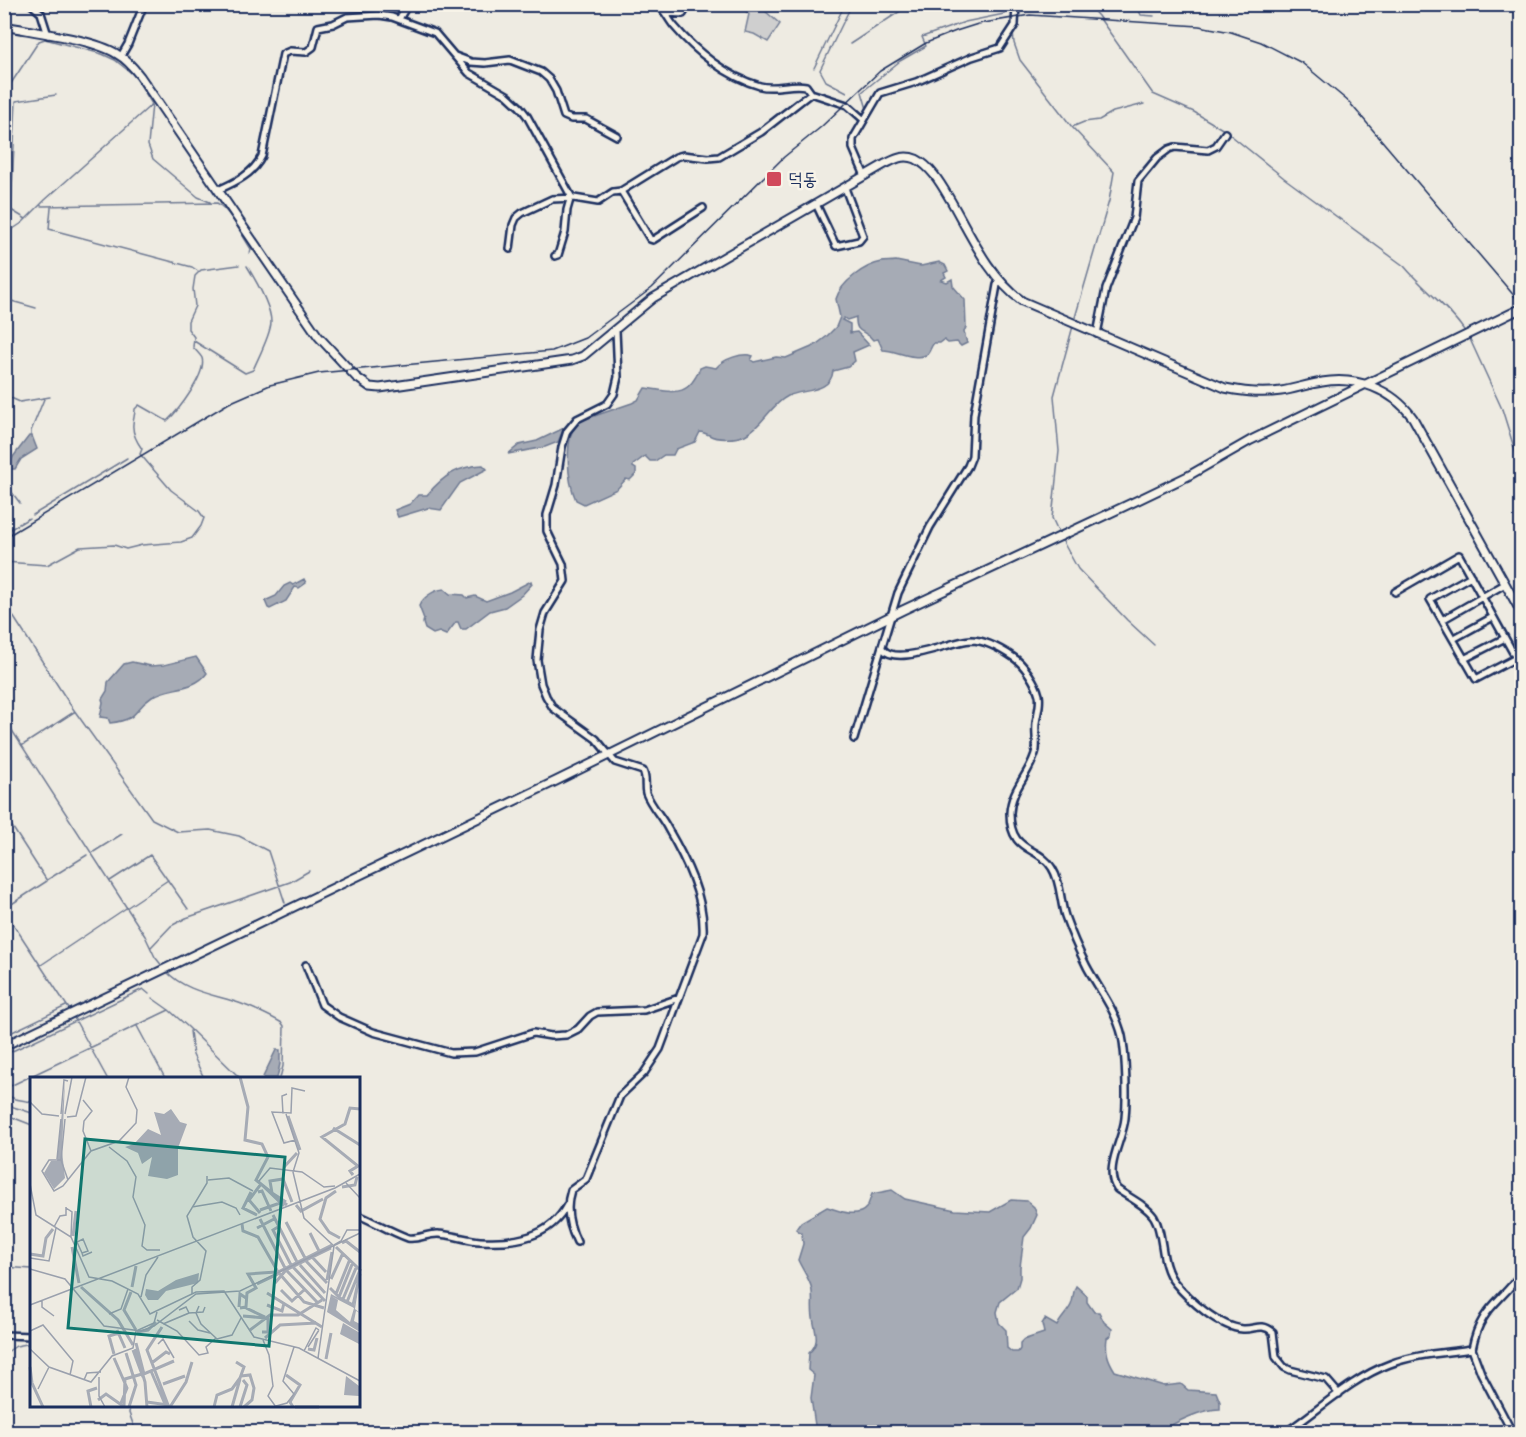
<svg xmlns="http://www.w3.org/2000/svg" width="1526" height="1437" font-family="'Shantell Sans','Poor Story',sans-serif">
<rect width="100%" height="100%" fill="#eeebe2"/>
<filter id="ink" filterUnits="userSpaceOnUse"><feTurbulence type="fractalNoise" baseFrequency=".0167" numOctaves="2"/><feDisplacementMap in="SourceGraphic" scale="12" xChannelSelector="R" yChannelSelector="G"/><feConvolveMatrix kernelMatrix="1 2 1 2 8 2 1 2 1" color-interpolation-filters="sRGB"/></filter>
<g filter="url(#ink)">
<path fill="#cfcfcf" stroke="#757f96" stroke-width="1.5" d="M731 5H766L765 11 780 24 768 42 754 34 745 32 749 14 744 10 732 9Z"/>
<path fill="#a6abb5" stroke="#6e7992" stroke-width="1.5" d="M896 261 921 266 939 262 945 265 948 271 944 273 946 277 941 280 947 282 952 279 953 286 965 300 966 327 964 332 967 343 961 346 957 342 948 343 944 340 940 343H934C930 347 930 353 926 355 915 361 895 350 883 350L878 339 873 340C865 329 855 335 856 317L847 320 844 318 842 320 850 324V333L857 332 869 345 853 352 855 361 848 367 833 371C831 393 803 389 788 396 770 405 763 426 745 435 736 439 717 440 709 435 706 434 703 432 700 432L695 442 676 449 673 455H664L655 461H650L645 456 633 465V467L636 469V474L630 480 626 479 617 489 584 504 576 500C567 480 564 440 577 422L632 403 638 400 645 388C672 391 687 400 700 368L705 366 716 368C723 359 743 352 753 356L751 360 754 362 776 357 786 358 814 346 826 337 836 327 840 317 836 299C841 282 865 265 882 262 886 261 891 262 896 261Z
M564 428 558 442 545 447 508 454 519 445 537 441Z
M29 436H32L37 449 21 459 15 469H10L5 474 13 457Z
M483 465 487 469 460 483 441 510 428 508 398 517 395 510 410 504 418 495H427C443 476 458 466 483 465Z
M304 579 306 583 299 588 295 587 286 601 270 609 268 608 265 601 276 596 284 586 290 583 293 585Z
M531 581 532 584 522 595 505 607 490 611 466 629H461L458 622H456L446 635 439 632 433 634 425 629 423 623 424 619 419 606C423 597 434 590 444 589L450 594 464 595 467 598 475 596 486 601 510 592Z
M196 657 207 673C194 691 169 686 152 697 131 711 141 719 110 723L108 718 100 717 103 702 102 699 107 691 108 682 124 664 132 662 151 666 164 665Z
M276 1050H280V1064L277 1078H264L263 1077Z
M892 1190 905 1199 955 1210 990 1212 1011 1200 1027 1201 1034 1207 1037 1215 1031 1228 1024 1237 1020 1267V1278L1017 1288 1000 1302 997 1312 999 1323 1006 1330 1007 1348 1012 1352H1018L1020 1349V1343L1023 1340 1044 1333 1042 1324 1045 1319 1057 1326C1061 1318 1066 1314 1070 1307 1074 1301 1072 1293 1076 1286L1087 1296V1302L1094 1312H1099L1104 1322 1112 1329 1111 1335 1107 1338C1105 1351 1108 1360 1115 1371L1164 1386 1181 1384 1188 1390 1216 1392 1220 1402V1409C1202 1409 1175 1422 1160 1432H816L811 1398 814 1375 808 1370 809 1353C821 1342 815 1332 813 1318 811 1307 814 1297 811 1286 808 1277 802 1269 798 1260L803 1244 802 1234 796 1229 801 1222 827 1207C837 1210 857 1219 866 1208 869 1205 870 1198 872 1194Z"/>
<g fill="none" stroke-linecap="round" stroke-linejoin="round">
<path stroke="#6e7992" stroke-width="1.5" d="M1087 4 1098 16 1153 94 1194 112 1224 130
M1136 4 1141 15 1154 16
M1012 27V4
M1013 32 1014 43 1020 60 1072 127 1114 172 1109 201 1074 321
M850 44 911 4
M814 68 845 4
M847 92 826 81 820 70 852 4
M4 94 39 41 45 39 102 54 115 60 135 76 152 104 148 145 153 159 198 197 210 202
M867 109 862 92 900 61 926 46 922 37 965 22 1004 14 1006 4
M1072 127 1084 122 1099 120 1113 112 1144 104
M1228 133 1284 178 1404 266C1424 290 1449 307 1466 333
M41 206 217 203C229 209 243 237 251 249L250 253
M51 207 49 229 192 267 198 271
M26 219 11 210 16 101 56 95
M4 235 22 223 45 200 151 105
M4 302 8 300 36 308
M1469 337 1502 409 1522 473
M194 341 245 373 253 370C258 358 271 334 271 322 271 306 255 279 247 266
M4 395 20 402 50 397
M31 437V431L44 399
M4 482 20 503
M33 515 127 458
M4 533 29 518
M1059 533 1052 518 1059 451 1054 396 1073 326
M1062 540 1078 569 1127 620 1154 645
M4 562 47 565 80 547 114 545 126 549 142 545 181 542 192 538 201 526 204 518 199 511 171 490 140 454 142 449C137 442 132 433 133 424 133 419 135 416 135 409L139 405 167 421C178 411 207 374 202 358 200 354 196 351 193 347L194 337 188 329V321L195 306 193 289 195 276 201 270 239 265
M4 602 69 703 152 819 178 832 210 830 239 836 268 851 285 903
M4 718 145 936 155 957 163 967
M23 745 74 712
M4 814 47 881 7 907
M92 853 122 834
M47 880 87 855
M110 881 150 855 188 909
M4 910 71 1012
M151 947 171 926 186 918 290 882 309 871
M41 965 168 880
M166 971C184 991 215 995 239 1003 251 1007 272 1017 282 1023L284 1026 283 1066 280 1078
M152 998 169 1010 188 1027 240 1078
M73 1016 107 1078
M137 1026 165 1078
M190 1031 193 1055 204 1078
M4 1036 66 1006
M4 1055 143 989 149 994
M4 1089 169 1010
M4 1094 15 1099 32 1102
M4 1104 32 1113
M4 1114 32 1125
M4 1267 32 1269
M4 1354 16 1346 32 1343
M130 1406 129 1413 136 1432"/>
<defs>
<path id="minor" d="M31 4 41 13 48 35
M657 4C665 10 668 19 674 26 695 51 727 77 760 86 775 90 791 83 806 86L811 93 847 105 864 120
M666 13 683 14 689 4
M399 19 408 4
M121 56 128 44 144 4
M455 56 471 62 485 63 510 60 541 72 549 79 556 91 564 116 571 119H586L617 136
M865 176 853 148V139L880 93 916 82 972 57 1000 48 1015 25 1016 4
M218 190C236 182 253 174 262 156L283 54 290 51 306 52 313 47 318 27 333 24 347 17 379 15 392 17 435 33 469 73 507 95 520 107 527 116 571 196 567 210 565 232 558 255 555 256
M816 204 836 246 859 241 863 236 845 188
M703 208 653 240 650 239 621 191 676 157 683 155 708 158 719 157 761 132 811 93
M510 249 513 225 516 218 522 213 552 199 574 198 598 202 613 192 621 191
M1097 334 1106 289 1134 218 1138 181 1157 158 1169 149 1175 147 1208 150 1216 146 1225 133
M1395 592 1459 555 1516 658 1476 679 1430 599 1471 576
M1442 620 1505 584
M1453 639 1493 617
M883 649C897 667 950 641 971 640 986 640 1001 649 1013 657 1024 664 1036 683 1039 695 1041 704 1037 714 1036 723 1035 732 1037 741 1036 750 1031 773 1011 788 1010 813 1010 854 1038 845 1052 868 1061 882 1060 901 1065 916 1071 933 1079 951 1087 967 1099 989 1116 1011 1122 1036 1126 1055 1127 1099 1125 1118 1123 1140 1103 1169 1117 1189 1128 1197 1146 1205 1154 1217 1165 1235 1159 1264 1175 1283 1189 1300 1219 1327 1243 1329 1255 1330 1261 1322 1273 1332L1276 1357 1284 1367 1290 1370 1326 1379 1339 1394
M1464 659 1505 638
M854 739 898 593 930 527 968 466 972 456 974 414 997 285 999 281
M306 965 322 1005 339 1017 373 1032 451 1053 475 1052 533 1033 551 1036 566 1035 578 1029 590 1016 597 1012 644 1010 679 998
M358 1215C375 1222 391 1232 408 1238 417 1240 429 1233 439 1234 453 1235 466 1240 480 1241 514 1243 550 1238 567 1205
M577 1242C569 1226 565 1208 571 1190L586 1179 620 1096 644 1073 660 1049 703 934C705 898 686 860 668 829 662 817 651 806 646 793 644 785 647 778 643 771L615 762 596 739 553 708 546 696 541 684 537 660 540 630 545 613 565 581 563 564 547 531V515L556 485 562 447 567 431 577 419 607 404 614 394 618 377 616 330
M4 1335 32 1336
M1472 1349 1481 1373 1512 1432
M1286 1432C1319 1410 1352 1378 1390 1364 1415 1354 1446 1353 1472 1349 1480 1307 1501 1303 1522 1272"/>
<path id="major" d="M4 26C34 32 93 39 117 54 126 59 134 68 140 76L318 336 356 377 370 387 380 388 572 360 583 356 653 298 885 164C896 159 904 154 916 159 932 167 942 186 951 201 971 236 989 277 1022 301L1225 388C1244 392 1262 394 1281 391 1295 389 1308 384 1322 382 1357 376 1392 389 1413 418L1522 614
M4 1046 556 781 903 610 1138 500 1188 476 1251 440 1522 308"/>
</defs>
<use href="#minor" stroke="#1b2f5e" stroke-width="10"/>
<use href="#major" stroke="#1b2f5e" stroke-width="11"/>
<use href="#minor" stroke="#f7f3e8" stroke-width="5"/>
<use href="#major" stroke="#f7f3e8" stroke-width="7"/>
<path stroke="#1b2f5e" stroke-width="1.5" d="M4 538 229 403 270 385 319 373 552 351 585 338 652 288 784 157 821 127 880 71 926 43 956 31 978 24 1030 15 1199 26 1231 32 1261 42 1302 63 1349 102 1522 305"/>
</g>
</g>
<rect fill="#d1495b" stroke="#f7f3e8" stroke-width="2" x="766" y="171" width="16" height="16" rx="3"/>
<g text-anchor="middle" stroke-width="5" stroke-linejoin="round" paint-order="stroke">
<g font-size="18" fill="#1b2f5e" stroke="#f7f3e8" text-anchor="start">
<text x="788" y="185">덕동</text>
</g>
</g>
<g transform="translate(30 1077)">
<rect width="330" height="330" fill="#eeebe2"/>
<path d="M35 4 32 74 35 101 24 112 14 96 21 84H27ZM141 32 150 45 157 47 148 71V98L137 102 118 99 122 80 112 87 108 76 95 70 104 67 118 52 131 58 124 35 134 37ZM169 196 168 206 136 214 128 223H118L115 218 116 212 128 214 146 203ZM330 200 325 232 330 236 326 234 324 244 330 247V255L297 235 301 217 324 229ZM301 219 324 231 320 245 306 233 308 223ZM313 246 330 256 329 267 310 257ZM316 299 329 309V319L314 318Z" fill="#a6abb5" fill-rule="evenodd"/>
<path fill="none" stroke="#a6abb5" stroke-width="3" d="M210 0 218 30 215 63 232 67 238 80 226 103 257 128M258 39 270 73M303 51 330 68M254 90 267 76M323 98 320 94 328 89 292 60 315 47 320 31 330 32M312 110 325 108 327 100M306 114 296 121 290 142 299 155 310 161M221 115 213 131 227 138M228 115 232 114 241 134M256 125 242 116 240 104 253 102 262 125M266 128 271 134 293 122M230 133 250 126M230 136 219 123 231 107 254 129M243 138 267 185M230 142 255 191M256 145 275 181M212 147 213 154 228 160 248 195 302 168M248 150 243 153 261 188M227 151 244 142M280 156 289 174M43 159 46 134M312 166 316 164 330 175M42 170 49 206M306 170 330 193 317 225M0 177 13 179 16 161 23 152M283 181 296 195M276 184 297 206M270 188 295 216M263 190 295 224M257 194 287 225M249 196 274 225 294 231M301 202 313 176M297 203 302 175M245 206 256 193 301 171M227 207 248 197M51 210 88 243 103 268M102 210 106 189M300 211 309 220 323 185M251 213 262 224 274 213M101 215 94 233 106 253M237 216 292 250M306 217 320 182M310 221 323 228 330 197M313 222 326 191M237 228 252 234 254 226M209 230 210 217 216 221M210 231 216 230 217 216 226 211 218 197 246 195M216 231 235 240M213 239 236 241M87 253 95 271M220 253 240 238H268L292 223M107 255 118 253 126 245M232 255H238V240M235 261 250 248 286 246M106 266 114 297 144 284M105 272 115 305 117 330M278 272 284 273 287 261M103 273 113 300M96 276 106 308 99 330M84 277 79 259 89 256M84 281 97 311 91 326M296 282 301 256M123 285 136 275 140 277M0 290 2 306 13 330M121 294 135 327M256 298 270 308 260 325 263 330M211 299 220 298 224 311 222 323 214 330M133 307 155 299M68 323 76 317 93 329M117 325 138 328 117 273 132 250M94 329 95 302 112 297M61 330 58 314 67 311M140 330 156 305 162 285M184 330 187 318 202 312 210 301 214 290 206 285M202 330 210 302M210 330 217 308 213 303M265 330H289"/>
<path fill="none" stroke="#9aa0ad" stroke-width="1.5" d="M53 23 62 34 54 44 53 54 61 74M0 25 12 37 29 39M31 37 34 3 38 4M35 37 42 0M253 37 252 19 257 17M256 37 269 76 263 95 274 141 304 169 288 281M37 40 46 39 56 0M35 42 31 83 38 103M265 63 254 66 242 35 261 36 262 11 275 14M79 70 97 84 106 100 103 120 115 148 112 169 117 173H130M27 82 31 42M31 83H19L12 94 24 114 33 109 61 74 89 64 106 46 107 33 96 10 99 0M178 103 199 101 223 114M229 104 240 91 272 95 294 110 305 109M316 106 330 121M0 107 6 138 41 160 59 200 82 204 108 217 120 237 166 215 194 214 224 260 269 271 330 304M162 130 192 125 206 131 210 138M36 131 42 135 41 160M24 150 30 139 36 138V130M304 168 311 164 317 153H330M52 176 58 174 53 162 47 165 52 176 53 179 62 175M0 181 19 184 26 151M0 192 35 202 74 249 111 254 124 249 166 217 210 214 330 156M162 217V210L170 203 176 174 163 160 157 139 177 106V99M111 220 116 198 128 180M12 224V230L24 239M0 228 305 111 330 97M169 229 166 236 171 247 187 262 202 258 211 241M159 236 173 235 175 230M79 237 91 232 98 212M127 243 147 254 169 278 178 276 176 270 186 261M159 244 168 253 180 256M133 247 159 236 156 230 149 233M0 254 13 248 43 284 40 298M233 263 239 278 243 309 238 319 246 330M128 267 133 262 144 281M278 270 289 253M0 272 19 290 61 305 82 279 103 271 106 254 124 246 127 235M274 274 286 251 289 253M69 300V319L75 330M54 303 57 296 71 295M8 312 19 290M246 329 257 326 264 317 253 304 264 270"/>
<path fill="#0f766e" fill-opacity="0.15" stroke="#0f766e" stroke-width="3" d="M55 62 255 80 239 269 38 251Z"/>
<rect width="330" height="330" fill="none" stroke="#1b2f5e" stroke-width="3"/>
</g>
<rect width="1526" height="1437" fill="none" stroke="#f7f3e8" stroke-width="24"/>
<rect x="12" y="12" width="1502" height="1413" fill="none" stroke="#1b2f5e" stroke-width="2" filter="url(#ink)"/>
</svg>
